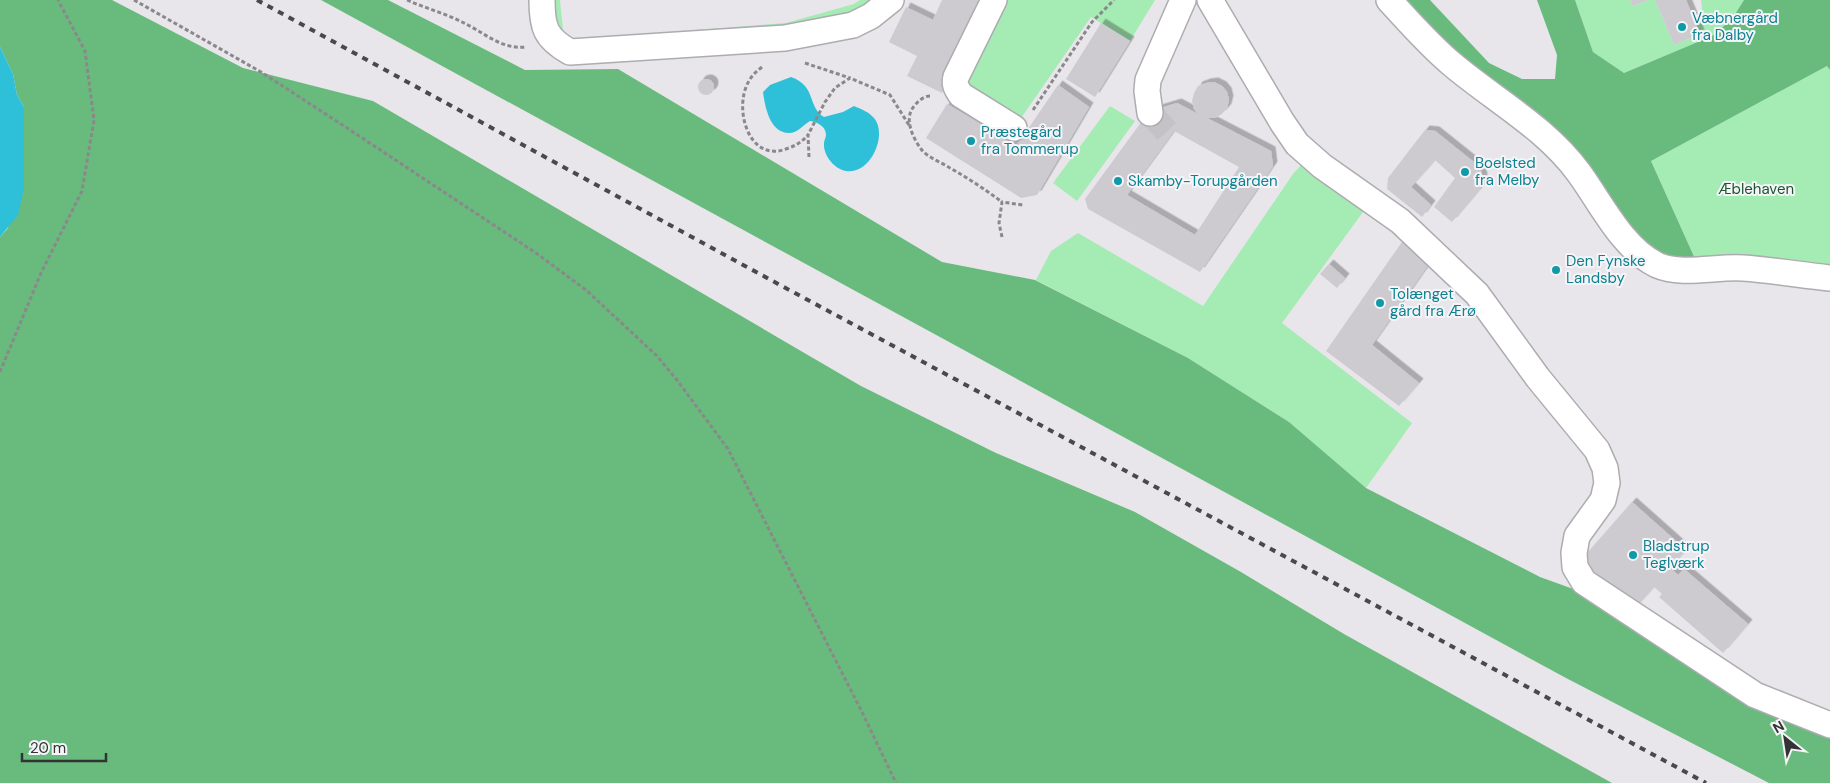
<svg xmlns="http://www.w3.org/2000/svg" width="1830" height="783" font-family="'DM Sans',sans-serif">
<defs>
<filter id="shadow"><feDropShadow dx="4.5" dy="-4.5" stdDeviation="0" flood-color="#0004"/></filter>
</defs>
<rect width="100%" height="100%" fill="#e8e6eb"/>
<path fill="#a5ebb4" d="M549 0H560L564 40 786 23 854 4 860 0H884L851 20 577 46 559 39Z
M1001 0H1155L1130 41 1091 17 1019 121 966 90 962 75Z
M1575 0H1630L1633 6 1648 0H1655L1674 45 1700 34 1694 20 1702 9 1701 0H1744L1732 19 1712 36 1624 73 1593 52Z
M1827 66 1830 70V271L1696 261 1651 161Z
M1110 106 1135 121 1077 201 1053 183Z
M1302 164 1363 212 1282 323 1412 423 1366 488 1289 422 1188 358 1036 280 1051 251 1078 233 1203 306 1293 174Z"/>
<path fill="#68bb7d" d="M0 0H112L243 68 373 101 861 386 996 453 1135 512 1241 572 1344 634 1612 783H0V237L8 228 24 107 17 95 13 74 0 47Z
M321 0H388L525 70 618 69 942 262 1035 280 1188 358 1289 422 1366 488 1540 577 1576 590 1830 735V783H1769L1566 678Z
M1399 0H1430L1489 63 1522 79H1555L1557 55 1537 0H1575L1593 52 1624 73 1712 36 1732 19 1744 0H1830V70L1827 66 1651 161 1696 261C1667 258 1657 253 1635 235L1498 89Z"/>
<path fill="#2ebfd9" d="M0 47 13 74 17 95 24 107V188L18 215 0 237Z
M791 77C817 86 807 107 824 117L843 112 854 106C861 109 869 112 874 118 888 134 871 175 846 171 834 169 823 155 824 143 824 140 826 138 826 135 826 127 818 122 810 121 803 125 798 133 789 133 770 133 765 107 763 92L770 85Z"/>
<path fill="#cdcbcf" fill-rule="evenodd" filter="url(#shadow)" d="M942 0H988L942 93 907 76 917 56 889 42 906 7 933 20Z
M1630 0H1648L1633 6Z
M1655 0H1686L1700 34 1674 45Z
M1101 23 1130 41 1095 97 1066 79Z
M698 87a8 8 0 1 1 16 0a8 8 0 1 1-16 0Z
M1214 82 1222 86 1227 92 1229 100 1227 108 1222 114 1215 118H1207L1271 151 1273 166 1200 272 1088 209 1085 199 1145 117 1154 110 1177 103 1198 114 1194 109 1192 101 1194 93 1198 86 1206 83ZM1174 131 1239 167 1195 235 1127 195Z
M1058 85 1089 107 1037 195 1021 198 926 138 947 104 1017 145Z
M1425 130 1435 131 1480 167 1483 178 1480 189 1452 222 1434 207 1455 178 1435 160 1411 187 1431 205 1422 217 1387 189 1388 178Z
M1404 239 1431 261 1372 345 1419 383 1399 406 1326 351Z
M1329 264 1345 278 1337 288 1320 274Z
M1632 502 1686 550 1670 568 1678 575 1684 569 1748 624 1723 653 1659 597 1662 594 1654 587 1635 608 1581 560Z"/>
<g fill="none" stroke-linecap="round" stroke-linejoin="round">
<path stroke="#c4c2c6" stroke-width="25" stroke-dasharray="25 12" stroke-linecap="butt" d="M1150 113 1170 135"/>
<defs>
<path id="pedestrian" d="M542 0C542 27 545 38 570 52L785 38 853 25 871 16 891 0
M994 0 956 77C954 84 956 88 961 95L1014 128
M1210 0 1282 122 1297 144 1322 166 1400 221 1477 294 1538 378 1597 450 1605 468 1607 483 1603 500 1577 536 1574 553 1575 567 1584 582 1755 695 1830 725
M1389 0C1409 22 1430 46 1453 65 1496 101 1546 128 1579 173 1601 203 1622 248 1657 265 1681 276 1717 266 1743 268 1772 270 1801 275 1830 278
M1150 113 1147 91 1148 80 1183 0"/>
</defs>
<use href="#pedestrian" stroke="#adacb0" stroke-width="28"/>
<path stroke="#8a888b" stroke-width="3" stroke-dasharray="4 2.5" stroke-linecap="butt" d="M134 0 261 72 341 124 536 253 586 290 657 356 677 380 728 449 863 714 896 783
M407 0C425 8 444 13 462 22 482 31 501 50 526 47
M805 63 850 78
M762 67C757 71 752 75 749 81 733 107 748 163 786 149 795 146 802 142 808 135
M930 96C923 96 916 103 912 109 905 121 913 138 921 149 928 158 941 162 950 168 968 178 986 190 1002 202
M1033 110 1092 22 1114 0
M809 157 808 135 825 102 835 88 850 78 890 95 909 125
M1002 237 999 223 1002 202 1023 205
M0 372 41 273 82 191 94 120 85 51 58 0"/>
<use href="#pedestrian" stroke="#fff" stroke-width="25"/>
<path stroke="#49484a" stroke-width="4" stroke-dasharray="6 6" stroke-linecap="butt" d="M257 0 780 285 1706 783"/>
</g>
<g fill="#0f9aa8" stroke="#f5f4f8" stroke-width="2">
<circle cx="1682" cy="27" r="5"/>
<circle cx="971" cy="141" r="5"/>
<circle cx="1465" cy="172" r="5"/>
<circle cx="1118" cy="181" r="5"/>
<circle cx="1556" cy="270" r="5"/>
<circle cx="1380" cy="303" r="5"/>
<circle cx="1633" cy="555" r="5"/>
</g>
<g text-anchor="middle" stroke-width="4" stroke-linejoin="round" paint-order="stroke">
<g font-size="15" fill="#0d838f" stroke="#f5f4f8" text-anchor="start">
<text x="1692" y="23">Væbnergård<tspan x="1692" dy="17">fra Dalby</tspan></text>
<text x="981" y="137">Præstegård<tspan x="981" dy="17">fra Tommerup</tspan></text>
<text x="1475" y="168">Boelsted<tspan x="1475" dy="17">fra Melby</tspan></text>
<text x="1128" y="186">Skamby-Torupgården</text>
<text x="1566" y="266">Den Fynske<tspan x="1566" dy="17">Landsby</tspan></text>
<text x="1390" y="299">Tolænget<tspan x="1390" dy="17">gård fra Ærø</tspan></text>
<text x="1643" y="551">Bladstrup<tspan x="1643" dy="17">Teglværk</tspan></text>
</g>
<g font-size="15" fill="#1b562e" stroke="#f5f4f8">
<text x="1756" y="194">Æblehaven</text>
</g>
</g>
<g transform="translate(1785 738) rotate(330)" stroke="#f5f4f8" stroke-width="4" paint-order="stroke">
<path d="M0-4L9 19L0 12L-9 19Z" fill="#333234"/>
<text y="-8" font-size="14" font-weight="bold" text-anchor="middle" fill="#333234">N</text>
</g>
<path d="M22 753v8h84v-8" fill="none" stroke="#333234" stroke-width="2.5"/>
<text x="30" y="753" font-size="15" fill="#333234" stroke="#f5f4f8" stroke-width="4" paint-order="stroke">20 m</text>
</svg>
